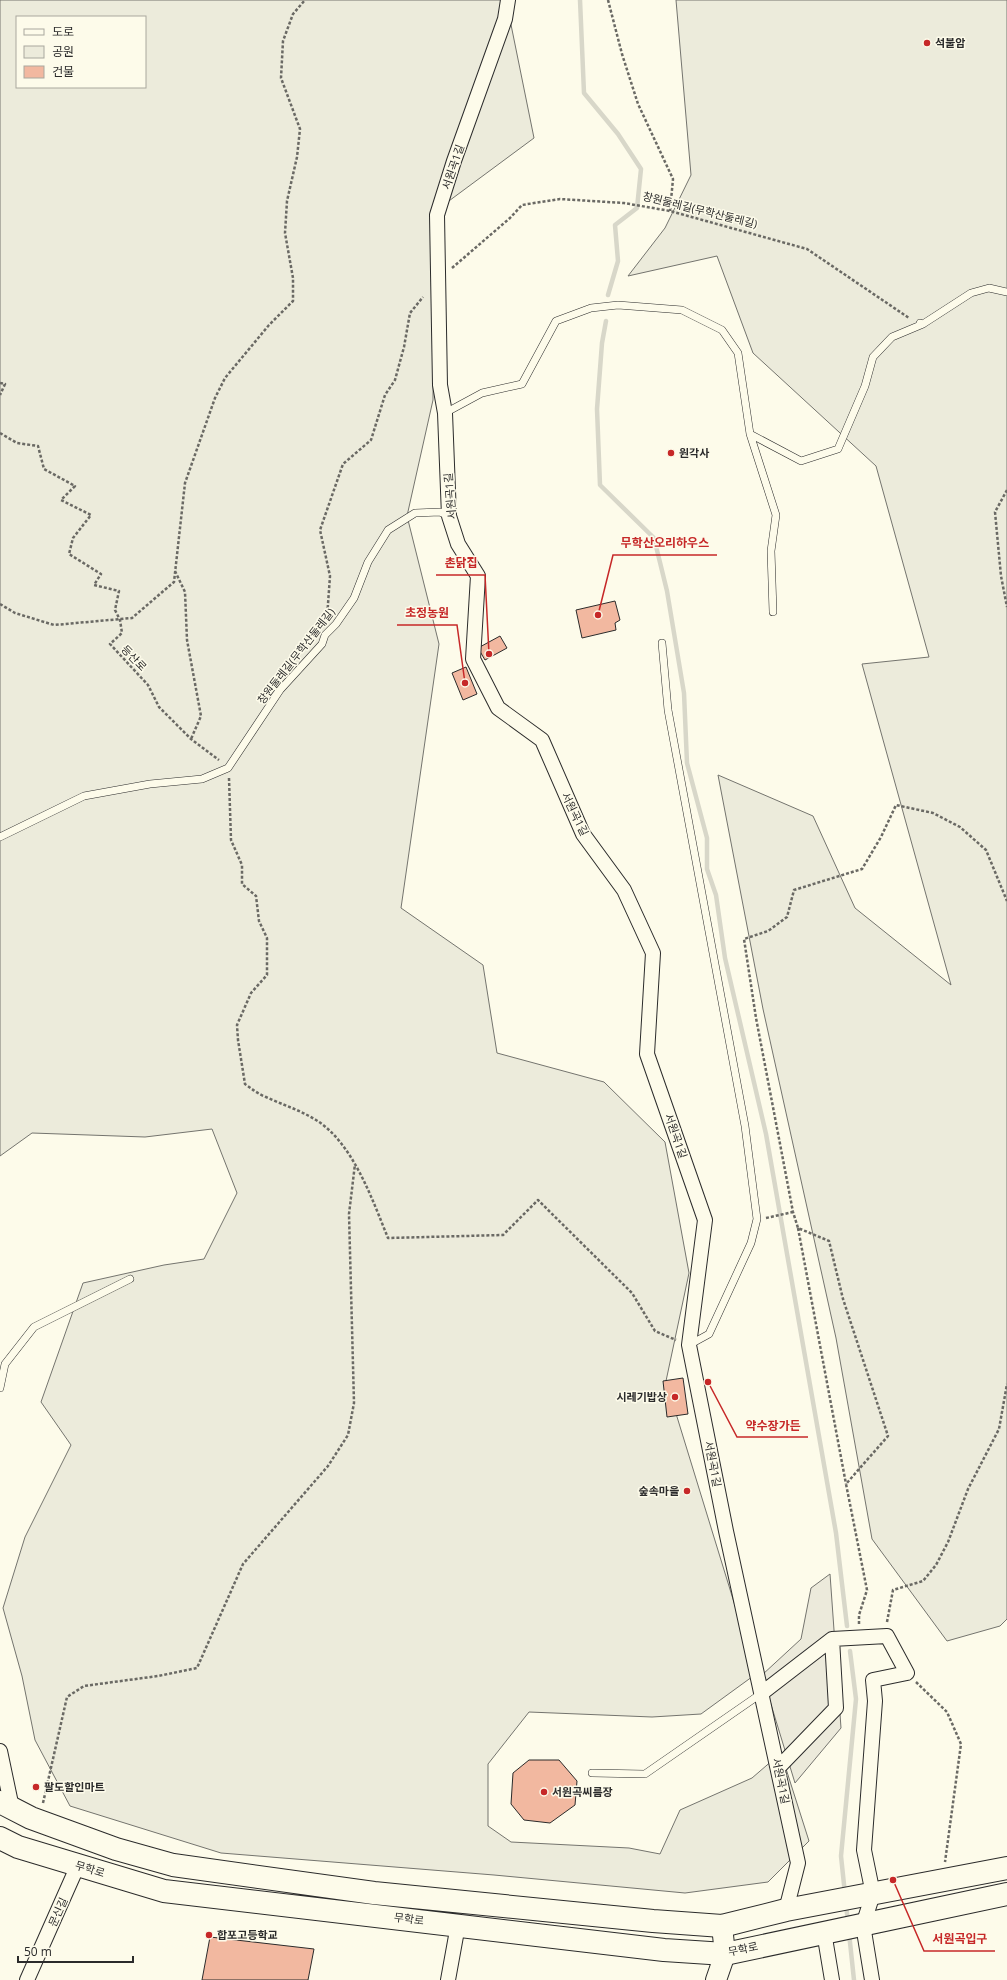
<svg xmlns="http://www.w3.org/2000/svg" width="1007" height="1980" font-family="'Open Sans','Noto Sans KR',sans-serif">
<rect width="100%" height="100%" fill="#fdfbea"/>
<path fill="#ecebdb" stroke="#74746e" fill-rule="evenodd" d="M0 0H506L534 138 434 212 433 400 407 516 439 644 401 908 483 965 497 1053 604 1082 665 1142 689 1273 666 1381 756 1674 701 1714 652 1717 529 1712 488 1764V1826L511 1842 629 1848 660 1854 680 1810 752 1778 781 1753 809 1841 768 1882 685 1893 494 1875 221 1853 70 1806 35 1740 22 1676 3 1608 25 1537 71 1445 41 1402 83 1283 164 1265 204 1259 237 1193 212 1129 145 1137 32 1133 0 1156ZM17 17H145V87H17Z
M676 0H1007V1619L1000 1626 947 1641 872 1539 836 1338 763 1009 718 775 813 816 855 908 951 985 862 664 929 657 876 466 753 353 717 256 628 276 665 228 691 175Z"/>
<path fill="#eceadb" stroke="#74746e" d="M830 1574 841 1728 795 1783 762 1675 801 1639 811 1588Z"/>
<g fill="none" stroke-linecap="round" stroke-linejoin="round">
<path stroke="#d8d7c9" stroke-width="4.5" d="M580 0 584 93 618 134 641 169 637 208 615 225 618 261 608 295
M606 321 602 343 597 409 600 485 654 538 667 591 684 693 687 763 707 838V869L716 895 725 958 766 1134 836 1533 847 1626
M845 1894 841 1856 856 1699 850 1651
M846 1905 848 1922
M849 1933 854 1980"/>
</g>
<path fill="#f2b8a0" stroke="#2b2b2b" d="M615 601 620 620 615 623 616 630 582 638 576 610Z
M500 636 507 648 485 660 478 648Z
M466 667 477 694 463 700 452 673Z
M683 1378 688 1414 667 1417 663 1381Z
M529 1760H559L577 1781 575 1805 550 1823 524 1820 511 1804 513 1773Z
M210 1937 314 1949 308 1980H202Z"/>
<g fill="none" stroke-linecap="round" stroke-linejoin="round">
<defs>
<path id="service" d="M920 323 923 324 971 293 989 288 1007 292
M445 413 482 393 522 384 556 321 591 308 618 305 682 310 722 330 738 353 750 434 801 461 838 449 865 386 873 357 892 337 923 324
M750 434 776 515 771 551 773 612
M662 643 668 710 745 1126 757 1219 751 1243 709 1334 689 1345
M0 837 84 796 150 784 202 779 228 768 280 690 322 644 325 635 336 624 354 598 368 562 388 530 415 513 440 512 449 516
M0 1388 5 1364 34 1327 130 1279
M592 1773 645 1774 762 1693"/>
<path id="minor" d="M508 0 505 19 454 161 437 215 440 385 445 413 449 516 458 544 478 576 473 659 498 708 542 740 583 834 624 890 653 953 647 1054 705 1220 689 1345 726 1531 798 1863 786 1910
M762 1693 832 1639 887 1636 907 1673 873 1680 875 1701 864 1850 873 1894 863 1925 872 1980
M0 1751 12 1808
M778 1768 836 1708 832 1639
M824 1932 832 1980
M27 1980 78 1865
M448 1980 458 1925"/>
<path id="secondary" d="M716 1980 725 1954 722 1926"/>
<path id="primary" d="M0 1802 31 1818 116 1849 173 1865 374 1893 653 1921 722 1926 786 1910 1007 1868
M0 1838 18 1847 164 1891 664 1950 725 1954 1007 1894"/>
</defs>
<use href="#service" stroke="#2b2b2b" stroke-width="8"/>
<use href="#minor" stroke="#2b2b2b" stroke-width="16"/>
<use href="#secondary" stroke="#2b2b2b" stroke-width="22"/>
<use href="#primary" stroke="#2b2b2b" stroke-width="24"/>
<path stroke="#6a6964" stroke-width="2.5" stroke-dasharray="3 2" stroke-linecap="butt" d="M608 0 622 54 638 104 673 179 670 211
M452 268 510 218 522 205 560 199 624 203 670 211 807 249 909 318
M0 383 5 384 0 395
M0 433 17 443 38 446 44 469 75 486 61 500 91 515 73 538 69 554 101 574 94 585 119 591 115 610 120 620 122 633 110 644 148 685 159 707 191 739 219 760
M1007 490 995 512 1001 576 1007 607
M175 571 185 592 187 640 201 716 191 739
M0 604 15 613 54 625 132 618 174 582 185 483 215 398 225 378 269 325 293 301V278L285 233 287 201 297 157 300 129 281 78 283 41 293 14 305 0
M327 618 330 576 320 530 343 464 371 440 385 395 395 380 404 347 410 313 423 297
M229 778 231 840 242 865V884L256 896 259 921 267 938V975L251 993 237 1025 238 1040 245 1084C252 1089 258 1094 266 1097 283 1105 300 1110 316 1120 353 1143 372 1199 388 1238L503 1235 538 1200 632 1293 655 1331 676 1340
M766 1218 793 1212
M798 1228 846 1484
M887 1622 893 1590 923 1581 936 1565 948 1542 968 1489 999 1429 1007 1384
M859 1624V1615L867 1590 846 1484 888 1436 843 1299 829 1241 798 1228 793 1212 756 1018 744 939 768 931 787 917 794 890 862 869 881 837 896 805 933 813 960 827 986 850 1007 901
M916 1682 947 1712 961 1744 945 1862
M43 1803 67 1697 84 1686 158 1676 197 1668 243 1564 328 1466 348 1435 354 1403 349 1214 355 1164"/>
<use href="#service" stroke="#fdfbea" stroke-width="7"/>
<use href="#minor" stroke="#fdfbea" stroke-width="14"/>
<use href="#secondary" stroke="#fdfbea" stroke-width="20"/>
<use href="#primary" stroke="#fdfbea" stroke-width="22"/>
</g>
<g fill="#c62828" stroke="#fdfbea" stroke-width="1.5">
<circle cx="927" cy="43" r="4"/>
<circle cx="671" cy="453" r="4"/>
<circle cx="675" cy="1397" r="4"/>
<circle cx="687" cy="1491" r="4"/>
<circle cx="36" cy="1787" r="4"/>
<circle cx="544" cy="1792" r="4"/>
<circle cx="209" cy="1935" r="4"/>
</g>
<g text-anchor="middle" stroke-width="3" stroke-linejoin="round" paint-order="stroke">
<g font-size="11" font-weight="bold" fill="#2b2b2b" stroke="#fdfbea" text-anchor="start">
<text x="935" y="47">석불암</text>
<text x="679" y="457">원각사</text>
<text x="667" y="1401" text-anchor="end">시레기밥상</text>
<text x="679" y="1495" text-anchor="end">숲속마을</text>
<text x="44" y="1791">팔도할인마트</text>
<text x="552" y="1796">서원곡씨름장</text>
<text x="217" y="1939">합포고등학교</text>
</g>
<g font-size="11" fill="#2b2b2b" stroke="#fdfbea">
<text transform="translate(453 167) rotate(-71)" y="4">서원곡1길</text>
<text transform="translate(700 210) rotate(14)" y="4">창원둘레길(무학산둘레길)</text>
<text transform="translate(450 496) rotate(-95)" y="4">서원곡1길</text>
<text transform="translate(296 656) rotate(-52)" y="4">창원둘레길(무학산둘레길)</text>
<text transform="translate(134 658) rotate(46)" y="4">등산로</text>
<text transform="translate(575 814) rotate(64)" y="4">서원곡1길</text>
<text transform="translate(676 1136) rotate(71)" y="4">서원곡1길</text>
<text transform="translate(713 1464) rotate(79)" y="4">서원곡1길</text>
<text transform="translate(781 1781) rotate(78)" y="4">서원곡1길</text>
<text transform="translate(90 1869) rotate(17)" y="4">무학로</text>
<text transform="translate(58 1912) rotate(-66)" y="4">문신길</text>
<text transform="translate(409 1919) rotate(7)" y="4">무학로</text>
<text transform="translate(743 1949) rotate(-12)" y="4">무학로</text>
</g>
</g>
<path fill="none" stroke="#c62828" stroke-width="1.5" d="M598 615L613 555H717M489 654L485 575H436M465 683L457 625H397M708 1382L737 1437H808M893 1880L924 1951H995"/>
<g fill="#c62828" stroke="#fdfbea" stroke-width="1.5">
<circle cx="598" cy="615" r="4"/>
<circle cx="489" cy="654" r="4"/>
<circle cx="465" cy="683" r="4"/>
<circle cx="708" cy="1382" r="4"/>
<circle cx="893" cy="1880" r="4"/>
</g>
<g font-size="12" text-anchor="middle" font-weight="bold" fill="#c62828" stroke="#fdfbea" stroke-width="3" stroke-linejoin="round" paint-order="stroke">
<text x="665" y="547">무학산오리하우스</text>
<text x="461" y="567">촌닭집</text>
<text x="427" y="617">초정농원</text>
<text x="773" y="1430">약수장가든</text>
<text x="960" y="1943">서원곡입구</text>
</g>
<rect x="16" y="16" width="130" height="72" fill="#fdfbea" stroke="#a9a89e"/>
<rect x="24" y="29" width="20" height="6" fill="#fdfbea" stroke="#a9a89e"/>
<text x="52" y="36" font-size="12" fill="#2b2b2b">도로</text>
<rect x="24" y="46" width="20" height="12" fill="#ecebdb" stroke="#a9a89e"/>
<text x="52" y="56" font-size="12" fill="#2b2b2b">공원</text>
<rect x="24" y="66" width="20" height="12" fill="#f2b8a0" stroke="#a9a89e"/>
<text x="52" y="76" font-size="12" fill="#2b2b2b">건물</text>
<path d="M18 1956v6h115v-6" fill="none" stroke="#2b2b2b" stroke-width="2"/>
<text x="24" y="1956" font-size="12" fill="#2b2b2b" stroke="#fdfbea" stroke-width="3" paint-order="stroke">50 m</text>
</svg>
